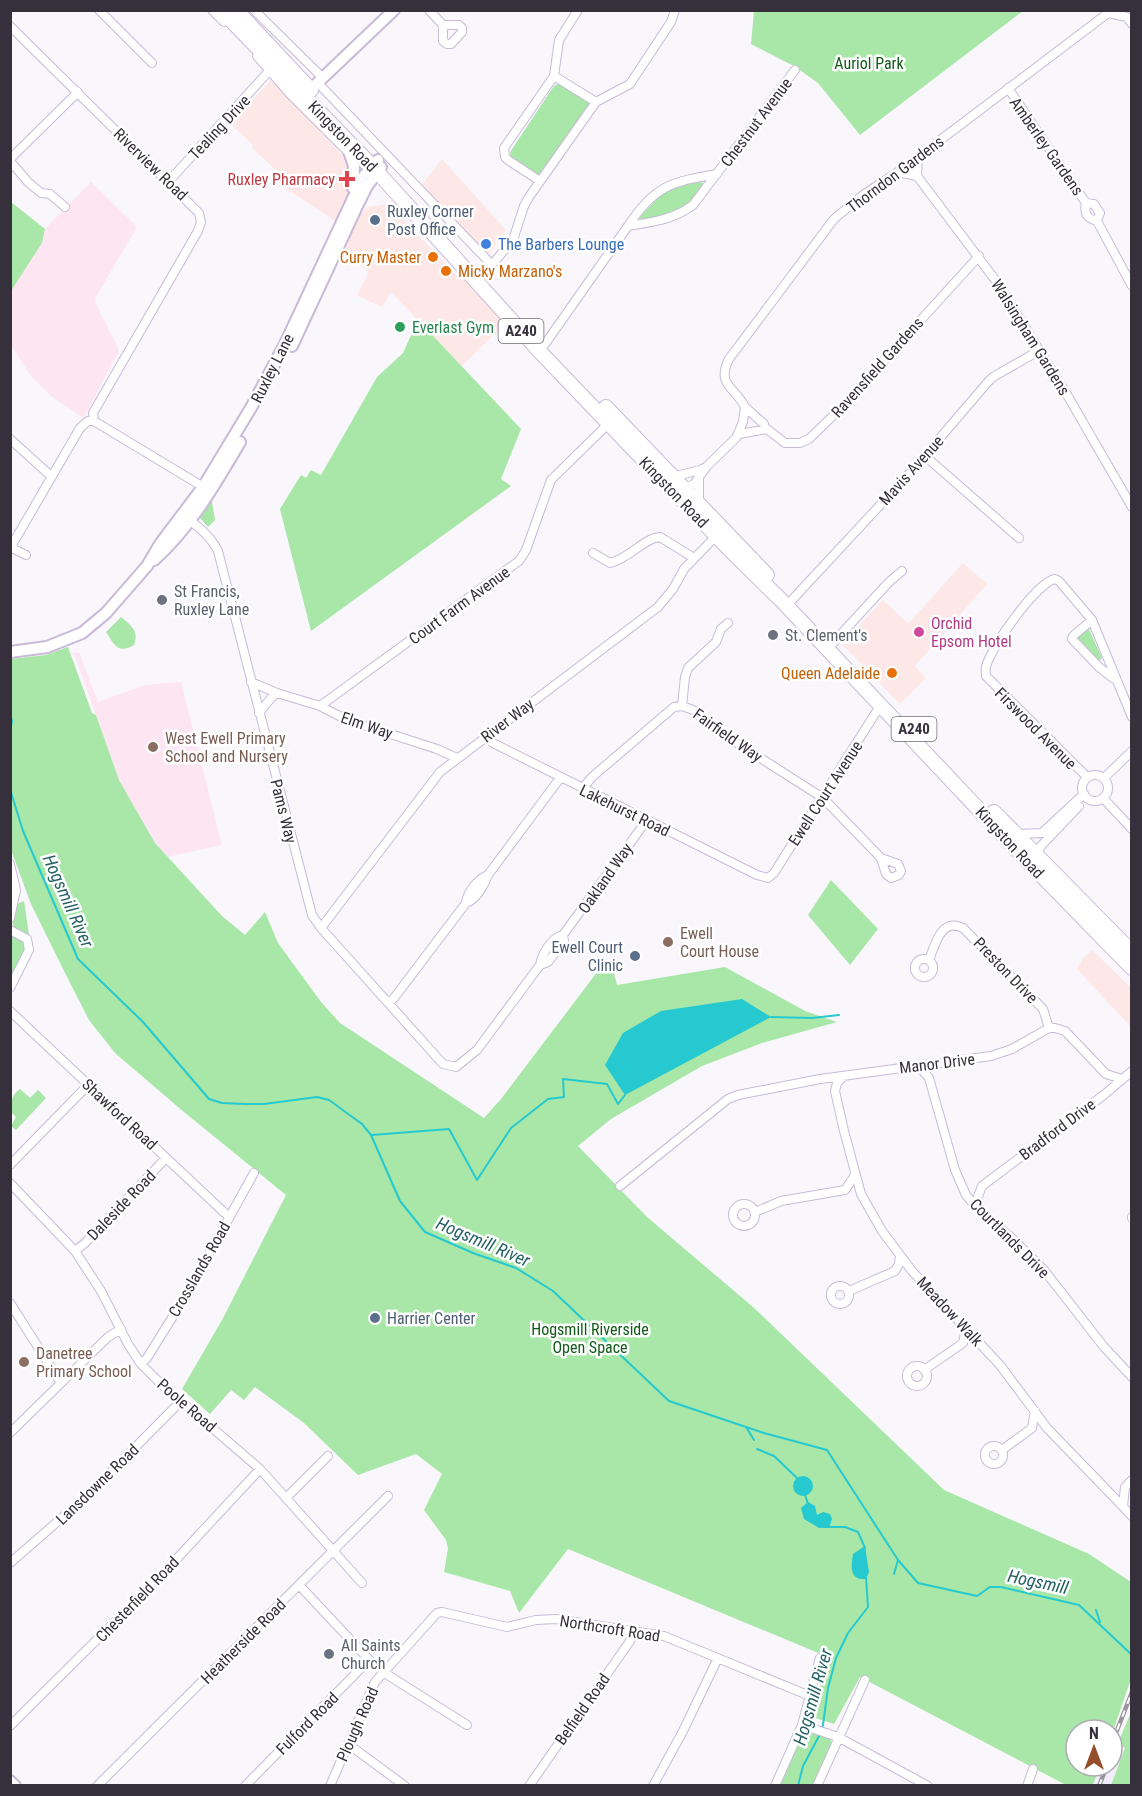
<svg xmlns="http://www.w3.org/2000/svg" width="1142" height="1796" font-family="'Roboto Condensed',sans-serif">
<rect width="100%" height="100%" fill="#f9f6fc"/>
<path fill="#fde7e7" d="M271 80 349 162 352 187 337 222 285 188 277 171 252 148 253 145 231 124Z
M442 159 506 230 487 257 424 189 423 183Z
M389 204 459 278 462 276 505 324 462 366 391 292 382 307 357 295 369 272 357 262 339 254 356 219 367 207Z
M963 563 987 584 915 666 926 678 900 704 842 644 883 600 908 624Z
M1092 950 1131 988V1027L1077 969 1083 958Z"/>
<path fill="#f3ecfc" d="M1112 1740 1125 1747 1111 1785 1085 1786 1093 1766H1112Z"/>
<path fill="#fde6f2" d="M91 182 137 227 94 300 119 350 84 418 51 396 31 376 11 345V291L42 243 45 229Z
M79 652 98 702 145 685 181 682 222 845 167 857 155 843 119 780 75 656 73 653Z"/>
<path fill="#a8e7a7" d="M754 11H1023L860 135 818 83 794 66 751 44Z
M561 82 591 102 543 171 540 174H535L511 157 510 152 554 86Z
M699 181H702L703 186C682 215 676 215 642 220L638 218 664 192Z
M11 202 45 229 42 243 11 291Z
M418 320 521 429 501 479 511 486 311 631 280 509 301 475 306 478 311 470 321 475 377 377 403 353Z
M211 496 215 520 208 527 200 518V512Z
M121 617C132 626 139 631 134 645 118 654 115 646 106 632Z
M1088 627 1102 658 1099 661 1095 659 1076 640 1075 637Z
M68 647 92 713 96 715 119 780 155 843 222 916 245 935 265 912 278 943 321 1002 340 1023 484 1118 501 1099 601 967 611 961 617 985 725 967 805 1011 837 1022 762 1043 702 1066 611 1119 578 1146 647 1217 753 1307 944 1490 1089 1554 1131 1582V1679L1112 1734V1730H1076V1766H1100L1093 1785H1066L860 1677 834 1724 812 1717 828 1657 568 1549 519 1613 510 1591 444 1572 448 1548 446 1540 424 1510 442 1474 416 1454 358 1475 304 1423 255 1387 244 1400 231 1390 210 1414 182 1389 222 1320 286 1195 184 1112 115 1053 89 1020 65 973 31 904 11 850V659L46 655Z
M831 880 878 929 850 965 808 915Z
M24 901 29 935 33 944 32 950 30 939C10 927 10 927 17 904Z
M11 935 25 941 26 949 11 981Z
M20 1089 30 1098 38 1090 46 1098 16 1130 11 1126 16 1117 11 1112C10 1103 12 1094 20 1089Z
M1131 1712V1785H1111L1125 1748 1118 1743Z
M803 1730 830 1738 832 1744 814 1785 777 1786Z"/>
<path fill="#25c9cf" d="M742 999 771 1017 625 1095 605 1065 623 1033 661 1011Z
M793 1486a10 10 0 1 1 20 0a10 10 0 1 1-20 0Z
M808 1502 815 1506 817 1515 823 1512 830 1514 832 1519 829 1528H819L804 1519 801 1508Z
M865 1546 869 1572 866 1579C849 1580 851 1567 853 1554Z"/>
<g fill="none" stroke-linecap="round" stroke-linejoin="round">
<path stroke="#25c9cf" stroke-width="2" d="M10 715 12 721 10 732
M10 789 23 831 78 959 143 1022 209 1099 222 1103 244 1104H264L317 1097 329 1100 362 1124 371 1135 400 1201 425 1232 473 1253 516 1268 553 1291 669 1401 764 1433 827 1450 898 1560 918 1583 977 1596 990 1587H1001L1079 1605 1132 1655
M771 1017 812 1018 839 1015
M372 1135 449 1129 477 1180 511 1128 548 1099 564 1097 563 1079 607 1084 618 1104 625 1095
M746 1427 754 1440
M757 1449 774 1456 798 1479
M804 1492 808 1504
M828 1527H845L858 1532 865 1548
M894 1574 898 1560
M1096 1610 1100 1622
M798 1786 803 1766 819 1736 823 1725 828 1688 836 1658 848 1633 868 1607 866 1577"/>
<defs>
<path id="street" d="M99 10 152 63
M212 10 224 22
M254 10 323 78
M429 10 443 25H459L462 28V32L451 44H447L443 41V25
M1108 13 1127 17 1132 24
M10 26 199 213 201 222 198 231 93 413 94 421 205 488
M257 56 289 93 348 152
M318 83 492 265
M1008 88 1086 203 1094 204 1100 213 1097 221
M596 102 630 84 671 22 675 10
M10 159 78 92
M10 161 28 182 41 193 50 194 65 207
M898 172 917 176 996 281 1066 393 1132 507
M917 176 918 157
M169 181 269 71
M540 181 508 160 505 157 504 148 554 76
M1086 203C1084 213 1086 218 1097 221L1132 286
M628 226C655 185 671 182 717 174
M483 275 513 240 524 206 529 197 596 102 554 76 559 40 578 10
M545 344 628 226C652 222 673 220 693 205L795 70
M745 407 764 424 765 429
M739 434 767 429 785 443H800L809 439 841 408 979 256
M10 439 51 476
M925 456 1019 538
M699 476V503
M672 477 700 470 706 467
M683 489 694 484 707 466 736 438 743 422 745 407C735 387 716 385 729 359L834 219 863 195 898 172 1112 10
M188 519C200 528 211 537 218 551L312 915 321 928 443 1064 456 1067 477 1050 540 965 548 962 564 941 563 935
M593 553 610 563C630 558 644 538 660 537L694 558
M26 555 14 549 12 545 80 428 88 421H94
M791 601 909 474 987 383 993 377 1040 350
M1092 620 1073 636 1072 639 1099 667 1113 678
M832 644 889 582 902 571
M251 682 277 693 320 706 347 720 437 749 457 758
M320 706 519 561 526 550 551 480 609 423
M682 706 685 677 688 668 716 642 721 629 728 623
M259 713 271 698 277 693
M486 736 493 743 757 875 768 878 774 873 880 706
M1082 788a13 13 0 1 1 26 0a13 13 0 1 1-26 0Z
M1087 777 986 676C986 672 985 670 986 667 990 648 1037 582 1055 579L1059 581 1092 620 1132 717
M1104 778 1132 751
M583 788 592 777 674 707 682 706 693 710 712 727 823 798 881 858 898 864 901 871 899 875 891 878 886 874 881 858
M1103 798 1132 829
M1017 834 1042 833 1084 794
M1038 856 1040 847 1079 806
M10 864 16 890 10 918
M466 903C476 900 485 884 488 875L560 778
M321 928 440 772 658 607 673 589 684 569 716 536
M10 930 27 939 29 950 10 988
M915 968a9 9 0 1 1 18 0a9 9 0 1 1-18 0Z
M929 960C935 945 941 917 963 928L1043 1009 1049 1028
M540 965C542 954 551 938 563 935L647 820
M388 1003 394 998 466 903C467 892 478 879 488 875
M10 1011 229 1217
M915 1066 923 1071 929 1078 955 1170 966 1195 977 1208 1014 1240 1044 1270 1104 1347 1132 1377
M844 1076 837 1083 835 1091 844 1131 861 1194 882 1231 912 1271 1000 1365 1047 1428 1132 1516
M10 1165 88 1085
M10 1183 75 1251 101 1291 128 1344 141 1364 161 1384 260 1469 362 1583
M620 1186 728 1099 738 1095 820 1079 991 1056 1012 1049 1049 1028H1055L1065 1031 1106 1074 1122 1079
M733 1215a11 11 0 1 1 22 0a11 11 0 1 1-22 0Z
M977 1208V1199L982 1186 1105 1094 1132 1071
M755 1212 781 1201 845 1190 855 1175
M1132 1217V1218
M75 1251 85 1243 166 1158
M831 1295a9 9 0 1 1 18 0a9 9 0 1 1-18 0Z
M849 1291 895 1271 899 1264 900 1256
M10 1303 61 1383
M141 1364 147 1358 185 1297 254 1173
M907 1376a10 10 0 1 1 20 0a10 10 0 1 1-20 0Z
M924 1370 963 1343 966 1328
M10 1433 108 1337 121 1329
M985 1455a9 9 0 1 1 18 0a9 9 0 1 1-18 0Z
M1002 1450 1032 1428 1035 1411
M286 1498 328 1456
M1123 1506 1125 1487 1132 1480
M10 1563 88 1495 181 1401
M299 1585 374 1665
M383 1672 467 1725
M802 1725 838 1737 928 1786
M10 1726 158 1579 260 1469
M348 1744 405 1786
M97 1786 388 1496
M245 1786 369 1660
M330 1786 375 1682 437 1613 442 1612 507 1627 536 1620 556 1619 664 1636 810 1696
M529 1786 630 1641 634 1632
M653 1786 683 1731 718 1658
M775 1786 802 1725 820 1658
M817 1786 865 1680
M1027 1786 1033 1769"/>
<path id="secondary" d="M311 89 394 10
M345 139 354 166 353 188
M292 346 358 204 367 186 381 167
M154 560C190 528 216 483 240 442
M10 652 47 647 82 633 106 613 147 566 160 544 203 487 252 406 285 344 363 177 378 160
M10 1781 15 1786"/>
<path id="highway" d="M221 10 372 166 542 354 729 549 782 601 1034 868 1132 968
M236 10 311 90
M606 407 767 575
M994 812 1132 952"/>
</defs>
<use href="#street" stroke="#c8bad8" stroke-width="10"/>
<use href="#secondary" stroke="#c8bad8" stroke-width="14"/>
<use href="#highway" stroke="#c8bad8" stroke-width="16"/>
<use href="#street" stroke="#fff" stroke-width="8"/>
<use href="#secondary" stroke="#fff" stroke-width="10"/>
<use href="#highway" stroke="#fff" stroke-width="14"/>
<defs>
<path id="rail" d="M1112 1743 1132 1692
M1099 1786 1107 1766"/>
</defs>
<use href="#rail" stroke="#99959e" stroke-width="4.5"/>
<use href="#rail" stroke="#fff" stroke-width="2" stroke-dasharray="7" stroke-linecap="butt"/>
</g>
<path fill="#e0444e" stroke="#fff" stroke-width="2" d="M344 170h6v6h6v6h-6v6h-6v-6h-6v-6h6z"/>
<g fill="#5c6f8a" stroke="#fff" stroke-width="2">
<circle cx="375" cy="220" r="6"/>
<circle cx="635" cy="956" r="6"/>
<circle cx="375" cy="1318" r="6"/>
</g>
<circle fill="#3f7fe0" stroke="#fff" stroke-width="2" cx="486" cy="244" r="6"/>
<g fill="#e8710a" stroke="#fff" stroke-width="2">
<circle cx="433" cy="257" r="6"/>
<circle cx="446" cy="271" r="6"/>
<circle cx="892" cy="673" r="6"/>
</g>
<circle fill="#2e9e5b" stroke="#fff" stroke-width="2" cx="400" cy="327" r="6"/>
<g fill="#6b7280" stroke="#fff" stroke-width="2">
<circle cx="162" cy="600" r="6"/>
<circle cx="773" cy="635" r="6"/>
<circle cx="329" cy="1654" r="6"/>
</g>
<circle fill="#d1479c" stroke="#fff" stroke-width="2" cx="919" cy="632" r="6"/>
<g fill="#8d6e63" stroke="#fff" stroke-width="2">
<circle cx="153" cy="747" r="6"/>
<circle cx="668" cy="942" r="6"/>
<circle cx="24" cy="1362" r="6"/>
</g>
<g text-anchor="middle" stroke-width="5" stroke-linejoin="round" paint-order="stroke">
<g fill="#fff" stroke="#726e76" stroke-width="1.5">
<rect x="498.5" y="319" width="45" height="24" rx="4.5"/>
<rect x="891.5" y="717" width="45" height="24" rx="4.5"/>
</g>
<g font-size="15" font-weight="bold" fill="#35303c">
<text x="521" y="336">A240</text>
<text x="914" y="734">A240</text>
</g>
<g font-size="16" fill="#105b17" stroke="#fff">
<text x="869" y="69">Auriol Park</text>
<text x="590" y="1335">Hogsmill Riverside<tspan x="590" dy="18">Open Space</tspan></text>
</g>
<g font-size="16" fill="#35303c" stroke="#fff">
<text transform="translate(756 122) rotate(-53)" y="6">Chestnut Avenue</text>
<text transform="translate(219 127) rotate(-47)" y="6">Tealing Drive</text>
<text transform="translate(343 136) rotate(46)" y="6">Kingston Road</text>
<text transform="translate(1047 146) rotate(55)" y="6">Amberley Gardens</text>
<text transform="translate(151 164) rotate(44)" y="6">Riverview Road</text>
<text transform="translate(895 174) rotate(-37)" y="6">Thorndon Gardens</text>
<text transform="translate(1031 337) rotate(58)" y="6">Walsingham Gardens</text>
<text transform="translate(877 367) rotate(-48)" y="6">Ravensfield Gardens</text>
<text transform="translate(272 368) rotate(-63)" y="6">Ruxley Lane</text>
<text transform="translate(911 470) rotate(-48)" y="6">Mavis Avenue</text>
<text transform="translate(674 492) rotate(46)" y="6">Kingston Road</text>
<text transform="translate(459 605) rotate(-36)" y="6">Court Farm Avenue</text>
<text transform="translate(507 720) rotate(-37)" y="6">River Way</text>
<text transform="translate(367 725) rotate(19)" y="6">Elm Way</text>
<text transform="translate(1036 728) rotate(45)" y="6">Firswood Avenue</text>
<text transform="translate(728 735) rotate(35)" y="6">Fairfield Way</text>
<text transform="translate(825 793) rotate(-57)" y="6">Ewell Court Avenue</text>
<text transform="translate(625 810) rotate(26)" y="6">Lakehurst Road</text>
<text transform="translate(284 811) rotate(76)" y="6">Pams Way</text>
<text transform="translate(1010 842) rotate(47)" y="6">Kingston Road</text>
<text transform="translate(605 878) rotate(-55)" y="6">Oakland Way</text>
<text transform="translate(1006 970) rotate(46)" y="6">Preston Drive</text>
<text transform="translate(937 1063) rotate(-7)" y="6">Manor Drive</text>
<text transform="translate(120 1114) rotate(43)" y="6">Shawford Road</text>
<text transform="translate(1057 1129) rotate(-37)" y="6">Bradford Drive</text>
<text transform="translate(121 1205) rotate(-46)" y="6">Daleside Road</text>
<text transform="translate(1010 1238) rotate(45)" y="6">Courtlands Drive</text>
<text transform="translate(199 1269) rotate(-60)" y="6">Crosslands Road</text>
<text transform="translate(950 1311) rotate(47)" y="6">Meadow Walk</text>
<text transform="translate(187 1405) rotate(41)" y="6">Poole Road</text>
<text transform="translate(97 1484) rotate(-44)" y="6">Lansdowne Road</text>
<text transform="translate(137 1599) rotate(-46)" y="6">Chesterfield Road</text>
<text transform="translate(610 1628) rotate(9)" y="6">Northcroft Road</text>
<text transform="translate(243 1641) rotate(-45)" y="6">Heatherside Road</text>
<text transform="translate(582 1709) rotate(-55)" y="6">Belfield Road</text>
<text transform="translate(307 1723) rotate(-45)" y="6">Fulford Road</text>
<text transform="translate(357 1724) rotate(-66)" y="6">Plough Road</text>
</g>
<g font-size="16" fill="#be3a42" stroke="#fff" text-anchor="end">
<text x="335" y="185">Ruxley Pharmacy</text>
</g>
<g font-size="16" fill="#4e5e75" stroke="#fff" text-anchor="start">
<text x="387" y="217">Ruxley Corner<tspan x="387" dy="18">Post Office</tspan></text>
<text x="623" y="953" text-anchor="end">Ewell Court<tspan x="623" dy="18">Clinic</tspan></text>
<text x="387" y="1324">Harrier Center</text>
</g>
<g font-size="16" fill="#366cbe" stroke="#fff" text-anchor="start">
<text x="498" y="250">The Barbers Lounge</text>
</g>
<g font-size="16" fill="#c56008" stroke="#fff" text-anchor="end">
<text x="421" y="263">Curry Master</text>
<text x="458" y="277" text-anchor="start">Micky Marzano's</text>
<text x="880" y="679">Queen Adelaide</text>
</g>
<g font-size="16" fill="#27864d" stroke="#fff" text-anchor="start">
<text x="412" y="333">Everlast Gym</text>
</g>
<g font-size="16" fill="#5b616d" stroke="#fff" text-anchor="start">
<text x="174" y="597">St Francis,<tspan x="174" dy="18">Ruxley Lane</tspan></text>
<text x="785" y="641">St. Clement's</text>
<text x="341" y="1651">All Saints<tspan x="341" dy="18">Church</tspan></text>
</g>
<g font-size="16" fill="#b23c85" stroke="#fff" text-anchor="start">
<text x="931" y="629">Orchid<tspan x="931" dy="18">Epsom Hotel</tspan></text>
</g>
<g font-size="16" fill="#785e54" stroke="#fff" text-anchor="start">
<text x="165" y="744">West Ewell Primary<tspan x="165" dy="18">School and Nursery</tspan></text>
<text x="680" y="939">Ewell<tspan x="680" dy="18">Court House</tspan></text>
<text x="36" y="1359">Danetree<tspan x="36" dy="18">Primary School</tspan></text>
</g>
<g font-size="18" font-style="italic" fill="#266265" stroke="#fff">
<text transform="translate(68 901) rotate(66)" y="6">Hogsmill River</text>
<text transform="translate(483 1242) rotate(23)" y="6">Hogsmill River</text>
<text transform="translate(1038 1582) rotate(12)" y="6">Hogsmill</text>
<text transform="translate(813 1697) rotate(-74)" y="6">Hogsmill River</text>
</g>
</g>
<rect width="1142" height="1796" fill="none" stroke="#35303c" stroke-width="24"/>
<g transform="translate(1094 1748)"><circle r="28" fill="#ffffff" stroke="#aeacb1" stroke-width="1.5"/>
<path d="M0-4.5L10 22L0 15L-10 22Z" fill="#954e29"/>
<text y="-9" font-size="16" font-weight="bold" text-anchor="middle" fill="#35303c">N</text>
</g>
</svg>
